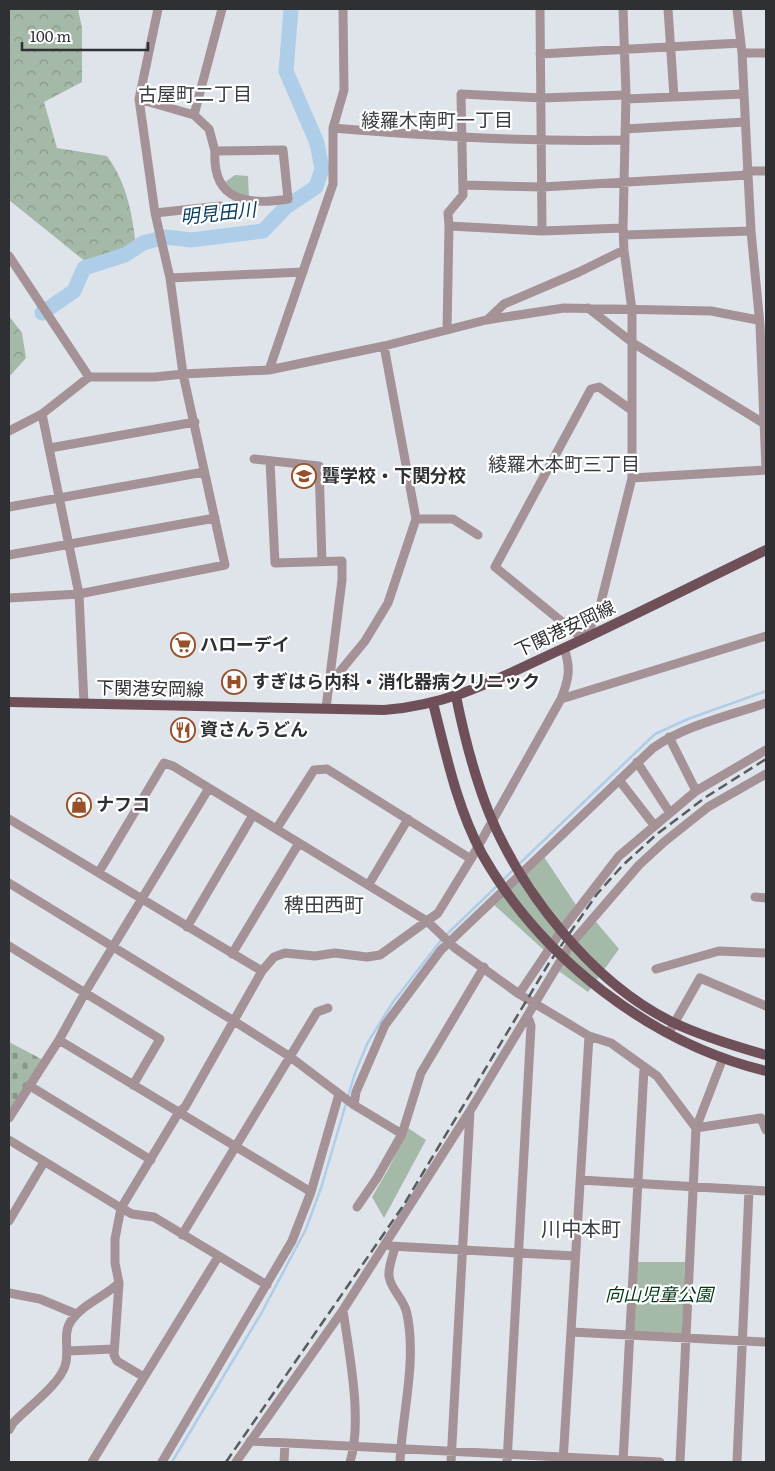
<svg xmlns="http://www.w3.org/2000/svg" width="775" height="1471" font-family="Literata,'Noto Sans JP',serif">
<defs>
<pattern id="forest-crowns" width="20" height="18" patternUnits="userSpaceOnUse" patternTransform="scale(1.25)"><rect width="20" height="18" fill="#a5b9a9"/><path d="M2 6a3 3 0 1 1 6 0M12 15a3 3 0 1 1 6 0" fill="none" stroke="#87978a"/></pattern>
<pattern id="cemetery-stones" width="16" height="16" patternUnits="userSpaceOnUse" patternTransform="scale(1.25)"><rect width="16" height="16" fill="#a5b9a9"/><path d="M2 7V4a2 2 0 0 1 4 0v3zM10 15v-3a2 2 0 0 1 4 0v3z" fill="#87978a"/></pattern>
</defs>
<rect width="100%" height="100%" fill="#dfe4eb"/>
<path fill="url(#forest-crowns)" d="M9 9H78L82 28V82L44 102 57 148 107 156C127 183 133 216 136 248L126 257 97 271 9 200Z
M9 316 22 333 26 358 9 377Z"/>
<path fill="url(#cemetery-stones)" d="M9 1042 45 1061 9 1118Z"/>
<path fill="#a5b9a9" d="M235 175 248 176 249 199 221 185Z
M542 854 578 908 547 953 492 903Z
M592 917 619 949 588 992 556 969Z
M408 1128 426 1140 384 1218 372 1197 389 1168Z
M635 1262H685L682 1334 634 1333Z"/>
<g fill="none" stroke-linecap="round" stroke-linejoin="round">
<path stroke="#aecde9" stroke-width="2.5" d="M518 865 655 734 688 719 766 691
M502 881 514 869
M446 935 498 885
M172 1462 262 1312 306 1229 322 1185 355 1073 368 1042 393 1002 442 939"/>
<path stroke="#aecde9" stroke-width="15" d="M42 313 74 291 84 268 125 255 143 243 166 237 191 240 263 231 286 207 316 187 322 169 317 143 286 71 291 9"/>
<path stroke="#a59297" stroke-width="9" d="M540 9 542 231
M623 9 626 95 623 228 624 250 632 310V478L598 614 583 639 495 567 591 389 599 387 630 409
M668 9 674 97
M737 9 742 53 748 175
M742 53H766
M540 54 741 43
M139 99 194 115 222 9
M626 99 744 94
M194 115 209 129 215 151 283 150 288 199C246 206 212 200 215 151
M333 128C432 136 525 142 625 140
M625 129 745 122
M747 171H766
M463 185 542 187 748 175 751 231
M155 213 220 206
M449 226 542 231 623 228
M624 235 751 231 760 325 766 469
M9 256 89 377
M170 278 303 272
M588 308 633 343 763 423
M487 320 504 304 579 272 624 250
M447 330 449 226 448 213 463 195 461 94 541 98 626 95
M269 370 333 184V128L344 90 343 9
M42 414 79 594 84 704
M9 431 42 414 89 377H155L183 374 269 370 384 346 486 320 564 308 711 311 758 320
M50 448 195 422
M254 459 319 466 322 562
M270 461 275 563 342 561V580L326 708
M632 478 766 470
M9 507 204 472
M416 519H453L478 535
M9 555 215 518
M9 598 79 594 225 565 183 374 170 278 155 213 139 99 158 9
M328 686 365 641 388 603 416 519 384 346
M561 699 766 636
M669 737 696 791
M637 762 670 813
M619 780 654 825
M9 819 262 971
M277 828 314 770 327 769 471 859
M99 872 164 763 173 766 427 921 455 948 519 994 589 1036 611 1043 657 1076 696 1128 761 1118 766 1130
M9 883 234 1021 289 1056 354 1105 402 1134
M369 884 408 819
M755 897 766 898
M187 927 253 815
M9 946 160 1039 133 1085
M232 954 299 843
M656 969 719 951 766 953
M519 994 562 930 619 856 696 791 766 750
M671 1029 700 978 766 1006
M59 1040 311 1192
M30 1086 151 1160
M354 1105 356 1092 385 1025 441 950 653 748C686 725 728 716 766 703
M9 1118 59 1040 86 991 209 788
M9 1140 121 1208 132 1214 154 1217 267 1285
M580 1180 766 1191
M357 1207 377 1178 402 1134 421 1073 484 967
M9 1221 44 1162
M182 1235 317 1012 328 1008
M390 1246 575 1256
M395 1247C393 1256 388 1267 389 1276 390 1289 405 1300 407 1314 417 1362 402 1414 400 1462
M119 1283 114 1355 117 1361 144 1377
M9 1293 40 1299 76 1314
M343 1310C349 1353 363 1421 350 1462
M571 1332 766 1342
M68 1351 113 1349
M9 1430 13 1423C27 1408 59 1385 65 1366 70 1352 62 1333 71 1321 83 1304 104 1297 119 1283L115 1263V1239L121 1208 179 1112 185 1107 262 971 274 957 285 953 315 956 335 953 367 957 380 955 438 913 471 859 561 699C569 679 571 668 564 648
M250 1441 660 1462
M92 1462 218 1257
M162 1462 292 1241 311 1192 339 1094
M236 1462 343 1310 470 1111 570 945 639 865 664 842 708 807 766 774
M284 1462 285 1443
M451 1462 470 1111
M507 1462 531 1026 528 1017
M563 1462 589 1036
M623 1462 644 1068
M680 1462 696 1128 723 1058
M737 1462 749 1190"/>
<path stroke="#6f5058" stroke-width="10" d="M456 696C464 736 474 775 489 813 522 893 591 981 670 1021 701 1036 734 1046 766 1055
M9 702 384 710C452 705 501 677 562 649 631 617 698 583 766 550
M433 703C446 754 457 808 482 854 541 958 650 1043 766 1071"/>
<path stroke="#585b5f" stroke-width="2.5" stroke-dasharray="10 5" stroke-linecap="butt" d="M226 1462 403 1206 549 963 597 894 623 865 657 834 706 797 766 759"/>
</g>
<defs>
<symbol id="school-ring" viewBox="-11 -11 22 22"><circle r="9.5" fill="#fff" stroke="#975029" stroke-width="1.5"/><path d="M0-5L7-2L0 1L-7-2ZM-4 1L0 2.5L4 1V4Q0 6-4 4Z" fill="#975029"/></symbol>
<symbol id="supermarket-ring" viewBox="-11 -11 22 22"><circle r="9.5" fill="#fff" stroke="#975029" stroke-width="1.5"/><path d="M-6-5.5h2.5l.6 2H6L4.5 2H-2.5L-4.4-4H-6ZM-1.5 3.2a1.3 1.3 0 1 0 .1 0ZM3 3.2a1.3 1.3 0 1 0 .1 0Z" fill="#975029"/></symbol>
<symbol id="hospital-ring" viewBox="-11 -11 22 22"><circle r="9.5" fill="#fff" stroke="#975029" stroke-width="1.5"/><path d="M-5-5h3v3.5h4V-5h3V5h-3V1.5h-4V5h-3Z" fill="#975029"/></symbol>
<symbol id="restaurant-ring" viewBox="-11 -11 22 22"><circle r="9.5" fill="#fff" stroke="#975029" stroke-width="1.5"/><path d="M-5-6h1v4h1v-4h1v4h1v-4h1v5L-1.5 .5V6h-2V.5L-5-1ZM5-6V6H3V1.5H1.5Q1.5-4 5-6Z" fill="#975029"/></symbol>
<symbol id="shop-ring" viewBox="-11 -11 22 22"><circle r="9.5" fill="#fff" stroke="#975029" stroke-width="1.5"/><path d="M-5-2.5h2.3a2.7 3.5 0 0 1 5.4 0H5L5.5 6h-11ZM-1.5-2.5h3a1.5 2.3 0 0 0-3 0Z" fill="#975029"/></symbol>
</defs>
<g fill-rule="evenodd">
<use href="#school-ring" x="290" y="462" width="28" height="28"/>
<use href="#supermarket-ring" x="169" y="631" width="28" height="28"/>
<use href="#hospital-ring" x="220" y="668" width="28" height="28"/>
<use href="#restaurant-ring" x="169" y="716" width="28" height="28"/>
<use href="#shop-ring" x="65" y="791" width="28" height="28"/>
</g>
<g text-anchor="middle" stroke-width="4.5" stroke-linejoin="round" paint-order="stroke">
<g font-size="18" font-weight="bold" fill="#2e3033" stroke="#fff" text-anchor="start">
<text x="322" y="482">聾学校・下関分校</text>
<text x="200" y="651">ハローデイ</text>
<text x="252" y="688">すぎはら内科・消化器病クリニック</text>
<text x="200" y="736">資さんうどん</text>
<text x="96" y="811">ナフコ</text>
</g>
<g font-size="18" fill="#2e3033" stroke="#fff">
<text transform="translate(565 629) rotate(-25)" y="6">下関港安岡線</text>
<text transform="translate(150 689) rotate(1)" y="6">下関港安岡線</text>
</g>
<g font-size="18" font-style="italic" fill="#003817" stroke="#fff">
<text x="659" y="1301">向山児童公園</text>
</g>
<g font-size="19" fill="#3a3f44" stroke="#fff">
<text x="195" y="101">古屋町二丁目</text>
<text x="437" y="127">綾羅木南町一丁目</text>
<text x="564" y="471">綾羅木本町三丁目</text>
</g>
<g font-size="19" font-style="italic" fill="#073d61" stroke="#fff">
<text transform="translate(218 213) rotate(-6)" y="7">明見田川</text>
</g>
<g font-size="20" fill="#3a3f44" stroke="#fff">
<text x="324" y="912">稗田西町</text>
<text x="581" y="1236">川中本町</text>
</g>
</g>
<rect width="775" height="1471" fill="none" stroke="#2e3033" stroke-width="20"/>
<path d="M22 42v8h126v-8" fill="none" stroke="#2e3033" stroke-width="2.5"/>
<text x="30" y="42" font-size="15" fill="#2e3033" stroke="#ffffff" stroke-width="4" paint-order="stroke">100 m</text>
</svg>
